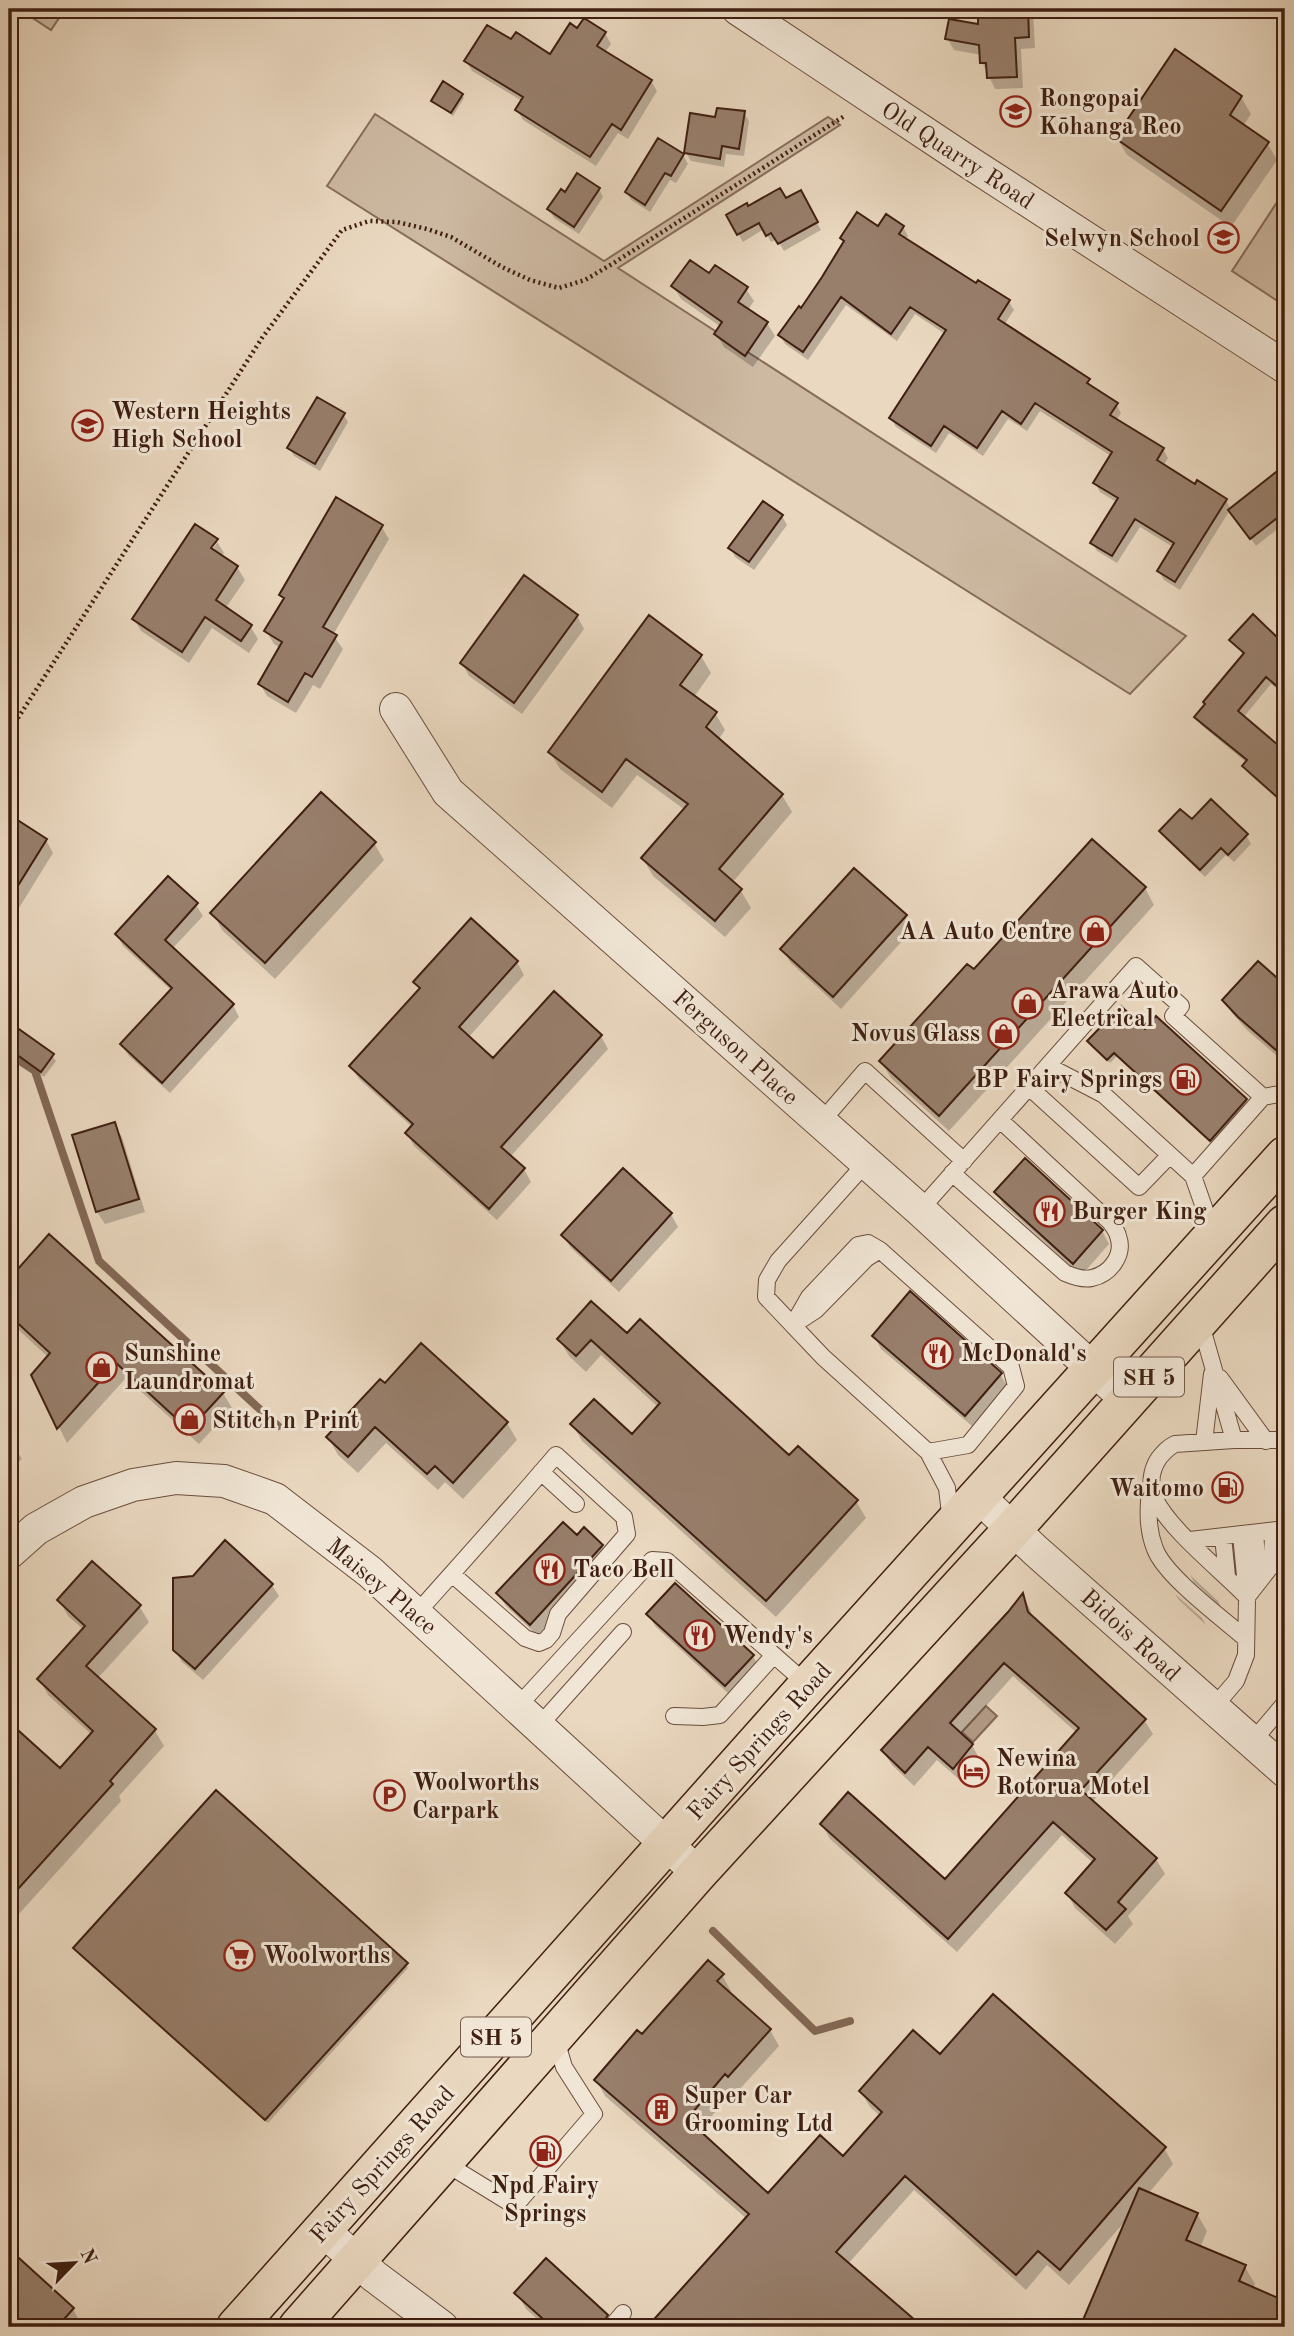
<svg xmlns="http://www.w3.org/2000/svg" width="1294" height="2336" font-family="'Old Standard TT',serif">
<rect width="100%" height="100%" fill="#ead8c0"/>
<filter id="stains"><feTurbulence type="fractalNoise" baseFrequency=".00286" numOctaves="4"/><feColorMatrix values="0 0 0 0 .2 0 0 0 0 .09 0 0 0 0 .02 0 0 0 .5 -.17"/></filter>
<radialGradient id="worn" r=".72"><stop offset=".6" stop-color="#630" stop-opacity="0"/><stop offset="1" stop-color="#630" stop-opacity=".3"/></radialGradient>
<path fill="#cdb9a2" stroke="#866c5a" stroke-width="2" d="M19 9H65L51 30Z
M375 114 604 261 828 117 840 125 618 268 1186 636 1130 694 327 186Z
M1285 190V306L1232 271Z"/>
<path fill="#b09984" stroke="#836856" stroke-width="2" d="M986 1706 997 1716 973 1742 962 1732Z"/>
<path fill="#0003" fill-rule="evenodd" d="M989 9 1033 10 1035 48 1021 49 1023 88 995 89 982 62V55L954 50 947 38 980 26Z
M578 30 605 33 611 44 605 52 651 81 657 91 628 139 618 133 596 166 523 120 517 110 522 101 472 71 466 61 511 42 551 56Z
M462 95 464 98 453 116 433 101Z
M1241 97 1251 114 1243 126 1267 143 1277 160 1231 227 1127 155 1117 138Z
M1285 108V128L1282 109Z
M744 113 749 121 744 156 726 154 724 167 691 161 686 153 717 119Z
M683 155 688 164 676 183 670 180 650 212 631 200 627 192Z
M599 189 603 197 579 234 554 218 549 209 566 194Z
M800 192 821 230 784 251 777 239 771 242 764 229 743 242 728 216 747 208 785 200Z
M903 227 908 236 905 240 976 286 1009 302 1014 310 1004 325 1088 381 1093 389 1116 404 1121 413 1116 421 1163 449 1168 458 1163 466 1196 486 1226 500 1231 510 1285 467V523L1256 546 1230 510 1180 590 1164 580 1159 571 1173 547 1140 527 1117 563 1097 551 1092 543 1118 503 1100 492 1095 483 1111 456 1040 411 1027 431 1008 419 983 456 949 433 936 453 896 427 891 418 945 334 915 314 897 341 846 305 808 360 785 344 780 335 802 310 845 244 842 239 879 229Z
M710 276 746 289 754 301 748 310 767 323 775 336 753 367 724 347 716 334 721 327 681 299 673 286Z
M343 414 348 422 320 471 294 456 289 448Z
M763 503 782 516 787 525 754 570 735 557 731 548Z
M196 526 216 540 224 553 221 557 237 567 245 580 225 609 250 626 258 639 249 653 212 628 189 663 141 631 134 619ZM213 543H217L208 556 205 554Z
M381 526 389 539 333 635 343 649 320 689 313 685 296 713 267 696 260 684 280 648 274 644 266 631 284 600 281 595Z
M577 616 584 629 522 714 469 676 462 663Z
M1285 633V696L1271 684 1243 718 1281 753 1285 760 1283 764 1285 766V806L1249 774 1245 766 1247 763 1201 725 1196 717 1244 655 1231 640 1279 641Z
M701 656 711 673 694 697 715 713 725 730 718 740 782 795 792 812 732 883 741 891 751 908 725 937 653 876 643 859 685 810 637 775 612 808 560 769 550 752Z
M17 821 46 840 53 853 9 924V834Z
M1192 822 1246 835 1251 844 1234 862 1226 855 1205 877 1166 839 1161 831Z
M374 843 384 860 275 979 222 930 213 913Z
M1145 888 1154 905 949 1131 891 1078 881 1061 974 972Z
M196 905 203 916 172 949 233 1005 239 1017 170 1093 129 1056 122 1045 172 991 123 946 117 935Z
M905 916 913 929 841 1009 790 962 783 949Z
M471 920 517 962 524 975 468 1038 493 1061 601 1036 608 1049 510 1157 524 1169 531 1182 497 1220 414 1146 407 1133 412 1127 359 1079 351 1066 420 990 415 982Z
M1258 963 1285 988V1063L1247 1030 1232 1013 1225 1000Z
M9 1024 52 1056 56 1061 44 1077 9 1053Z
M1145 1032 1246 1100 1248 1104 1213 1144 1117 1056 1110 1063 1092 1046Z
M9 1111 15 1121 9 1130Z
M114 1124 122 1137 145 1212 105 1224 97 1212 74 1136Z
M1025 1160 1102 1231 1109 1244 1081 1276 1004 1205 996 1193Z
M671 1214 678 1227 619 1292 571 1248 563 1235Z
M49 1237 223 1393 232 1408 199 1444 126 1378 67 1443 33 1375 49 1358 9 1321V1281Z
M627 1335 789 1458 856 1501 866 1518 776 1617 582 1441 572 1424 632 1436 658 1407 601 1355 586 1372 569 1356 559 1339Z
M874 1336 1000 1374 1008 1387 973 1427 881 1349Z
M385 1385 507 1423 517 1440 463 1499 445 1482 438 1490 386 1443 358 1473 338 1455 328 1437Z
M9 1438 22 1459 9 1469Z
M577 1538 602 1546 609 1559 538 1636 506 1606 498 1594Z
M1190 1575 1218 1601 1221 1607 1194 1582Z
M272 1585 279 1596 203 1680 182 1662 175 1650Z
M1175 1594 1202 1618 1206 1625 1178 1599Z
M1023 1596 1030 1609 1033 1619 1144 1720 1153 1734 1092 1802 1156 1859 1165 1874 1128 1916 1133 1924 1115 1944 1075 1908 1067 1893 1093 1863 1062 1835 957 1952 830 1839 822 1825 945 1881 1077 1733 1013 1676 960 1735 972 1745 980 1760 962 1782 937 1760 914 1786 892 1765 883 1751 1009 1614Z
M59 1600 139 1606 149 1622 98 1678 155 1731 164 1746 119 1796 121 1801 9 1925V1724L60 1771 92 1735 48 1695 39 1679 84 1630 68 1616Z
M648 1615 753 1656 760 1669 733 1698 656 1627Z
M78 1951 406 1964 408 1968 268 2123Z
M722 1975 731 1991 729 1994 770 2030 779 2046 738 2091 735 2089 699 2131 768 2196 843 2158 880 2116 870 2107 861 2092 940 2056 1164 2148 1173 2164 1148 2194 1197 2214 1207 2231 1200 2248 1245 2267 1255 2284 1253 2289 1285 2303V2327H1082L1128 2218 1069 2285 1047 2265 1026 2290 914 2190 847 2265 919 2327H650L747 2219 605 2096 596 2080 642 2036Z
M9 2251 73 2309 80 2322 76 2327H9Z
M517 2293 606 2316 613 2327H546L526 2309Z"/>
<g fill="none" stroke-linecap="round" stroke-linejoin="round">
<path stroke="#836856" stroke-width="8" d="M9 1054 35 1071 99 1261 278 1426
M713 1931 815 2031 850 2021"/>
</g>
<path fill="#987f6c" stroke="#3f1f11" stroke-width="2" d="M978 9H1028L1029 37 1015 38 1017 77 987 78 986 63H980L979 45 945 39 949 19 978 24Z
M584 18 606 32 597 46 652 80 621 130 612 124 590 157 515 110 523 97 464 61 487 25 511 39 516 32 550 54 570 23 577 28Z
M1175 49 1242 96 1230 115 1269 142 1221 211 1115 138Z
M443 81 463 94 451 113 431 101Z
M717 108 745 111 739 149 722 146 720 159 684 153 690 113 715 117Z
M658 138 684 154 671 176 665 173 645 205 625 192Z
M577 173 600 188 574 227 547 209 561 189 565 192Z
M780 188 786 198 801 190 818 222 778 244 771 233 766 236 759 223 737 235 726 215 747 203 748 206Z
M857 212 878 226 886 214 904 226 899 234 976 283 978 280 1010 300 998 319 1090 379 1087 383 1118 403 1110 415 1164 448 1157 460 1195 484 1197 480 1227 499 1175 582 1157 571 1174 543 1135 519 1112 556 1090 543 1118 498 1093 483 1112 452 1035 403 1021 424 1002 411 977 448 944 426 931 446 889 418 946 330 910 307 891 334 841 297 803 352 778 335 799 306 801 308 822 277 844 241 840 238Z
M690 260 709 273 715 265 748 287 738 302 768 322 745 356 714 334 722 322 671 286Z
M317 397 345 413 315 464 287 448Z
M1285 465V512L1250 539 1228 510Z
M336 497 383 525 323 627 337 635 312 677 305 673 288 702 258 684 282 642 264 631 284 598 279 595Z
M763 501 783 515 749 562 728 548Z
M195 524 218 539 211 548 238 566 216 600 252 625 241 641 205 617 182 652 132 619Z
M524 575 578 615 514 703 460 663Z
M1253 614 1285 645V693L1266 677 1238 711 1285 751V804L1242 766 1247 760 1194 717 1205 704 1203 702 1244 653 1229 640Z
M649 615 702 655 680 685 717 712 706 727 783 794 719 869 742 889 715 921 641 858 688 804 626 759 602 792 548 752Z
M321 792 376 842 265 963 210 913Z
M1211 799 1248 834 1228 855 1221 848 1200 870 1159 831 1180 809 1192 819Z
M16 819 47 839 9 900V830Z
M1092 839 1146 887 939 1116 879 1061 967 964 974 969Z
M854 868 907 915 833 997 780 949Z
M168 876 198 903 165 940 234 1004 162 1083 120 1044 172 988 115 934Z
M471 918 518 961 459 1027 493 1058 554 991 602 1035 501 1147 525 1168 489 1209 405 1133 413 1124 349 1066 420 988 413 982Z
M1258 961 1285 985V1058L1238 1017 1222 1000Z
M1121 1006 1145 1029 1156 1016 1247 1099 1210 1141 1114 1053 1107 1060 1087 1041Z
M9 1022 54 1054 41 1072 9 1049Z
M115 1122 139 1199 96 1212 72 1135Z
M1025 1158 1103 1230 1073 1264 994 1192Z
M623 1168 672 1213 611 1281 561 1235Z
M49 1234 224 1392 189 1430 116 1363 57 1429 31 1375 50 1353 9 1315V1279Z
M910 1291 1002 1373 965 1416 872 1336Z
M591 1301 627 1333 640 1319 789 1455 798 1446 858 1500 766 1601 570 1424 594 1399 632 1434 660 1403 591 1340 576 1356 557 1339Z
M421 1343 508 1422 453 1483 435 1466 427 1474 375 1427 348 1457 326 1437 380 1379 385 1383Z
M563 1522 577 1535 584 1527 603 1545 530 1625 496 1593Z
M225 1540 273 1584 195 1669 173 1650V1578L193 1576Z
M92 1561 141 1605 86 1666 156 1729 110 1781 113 1784 9 1899V1722L60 1768 93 1731 37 1679 85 1626 57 1600Z
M675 1583 754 1655 725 1686 646 1614Z
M1023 1593 1028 1612 1146 1719 1081 1790 1157 1858 1118 1902 1126 1909 1106 1930 1065 1893 1095 1859 1053 1822 948 1939 820 1824 848 1792 945 1879 1079 1728 1004 1663 950 1723 973 1744 953 1769 928 1747 905 1773 881 1750 1008 1612Z
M216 1790 408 1963 265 2120 73 1948Z
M708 1960 724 1974 717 1981 771 2029 728 2077 725 2074 687 2119 768 2193 820 2135 843 2156 882 2112 859 2091 913 2030 940 2054 993 1994 1166 2147 1060 2270 1038 2251 1016 2275 905 2176 836 2252 923 2327H647L749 2214 594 2080 637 2030 642 2034Z
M1139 2188 1198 2213 1186 2240 1246 2265 1239 2281 1285 2301V2327H1080Z
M9 2249 74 2308 57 2327H9Z
M546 2258 608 2315 601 2327H552L514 2293Z"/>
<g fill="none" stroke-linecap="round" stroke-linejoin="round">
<defs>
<path id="service" d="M1048 1066 1104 1095 1193 1176 1213 1233
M1029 1087 1139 1187 1170 1155
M821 1122 865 1071 964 1161
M866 1163 778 1261 767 1280 766 1297 823 1357 928 1452 947 1488 951 1522
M952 1173 1065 1273C1072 1276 1084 1280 1092 1278 1110 1274 1125 1255 1118 1236 1117 1231 1113 1226 1110 1222L1000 1120
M1193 1176 1263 1097 1285 1093
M920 1210 1136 966 1181 1006 1173 1016 1263 1097
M1200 1321 1234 1440
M794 1323 809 1297 858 1245 868 1243 880 1250
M793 1325 816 1310 867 1258 880 1250 1011 1367 1016 1386 968 1445 928 1452
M1220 1378 1266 1441
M1204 1442 1212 1374
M541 1472 576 1504
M1150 1489C1148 1509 1147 1529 1155 1549 1165 1576 1222 1618 1245 1638
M1273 1531 1272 1565 1247 1597C1221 1570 1171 1531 1155 1499 1149 1485 1151 1470 1159 1458 1164 1452 1167 1448 1175 1444L1234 1440H1285
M1255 1533 1259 1581
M1223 1537 1227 1576
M1190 1540 1285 1529
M416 1614C463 1561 510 1509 556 1455L624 1517 627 1534 558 1614 552 1633 546 1640 539 1643 525 1638 452 1574
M518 1706 652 1560 667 1561 808 1685
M1213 1708 1236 1681 1246 1655 1247 1597 1241 1534
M674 1716 703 1717 720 1715 774 1655
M539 1726 623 1632
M1252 1742 1285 1703
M445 2163 515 2206 594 2114 564 2067 556 2040
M611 2327 623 2313"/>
<path id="minor" d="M738 9 970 163 1285 367
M396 709 448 792 920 1210 1128 1401
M979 1497 1036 1551 1285 1771
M9 1553 36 1529 84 1502 133 1485 176 1478 224 1481 275 1499 370 1572 698 1873
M323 2230 374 2276 442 2327"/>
<path id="trunk" d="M236 2327 808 1685 1285 1156
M298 2327 698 1873 1013 1529 1285 1224"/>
</defs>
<use href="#service" stroke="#6a4d3d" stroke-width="18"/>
<use href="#minor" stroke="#6a4d3d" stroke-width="34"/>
<use href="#trunk" stroke="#3f1f11" stroke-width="41"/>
<path stroke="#3f1f11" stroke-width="4.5" stroke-dasharray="2 3.5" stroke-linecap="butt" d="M9 732 262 338 342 230 369 221 397 222 427 229 451 237 502 267 530 280 559 288 585 280 612 264 846 115"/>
<use href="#service" stroke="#f1e6d6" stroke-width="16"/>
<use href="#minor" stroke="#f1e6d6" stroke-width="32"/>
<use href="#trunk" stroke="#ead8c0" stroke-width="38"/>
</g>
<defs>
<symbol id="school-ring" viewBox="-11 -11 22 22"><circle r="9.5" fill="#f1e6d6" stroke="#8f2418" stroke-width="1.5"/><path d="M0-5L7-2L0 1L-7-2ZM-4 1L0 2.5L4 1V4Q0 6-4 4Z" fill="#8f2418"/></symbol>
<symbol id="shop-ring" viewBox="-11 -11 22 22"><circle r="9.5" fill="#f1e6d6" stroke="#8f2418" stroke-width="1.5"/><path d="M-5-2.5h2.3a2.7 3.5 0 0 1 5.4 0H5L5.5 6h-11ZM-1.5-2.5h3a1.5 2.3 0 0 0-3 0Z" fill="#8f2418"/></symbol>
<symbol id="fuel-ring" viewBox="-11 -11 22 22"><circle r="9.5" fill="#f1e6d6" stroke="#8f2418" stroke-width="1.5"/><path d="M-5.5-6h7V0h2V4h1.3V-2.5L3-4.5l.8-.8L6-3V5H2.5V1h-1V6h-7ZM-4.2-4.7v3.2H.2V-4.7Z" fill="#8f2418"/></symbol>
<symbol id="restaurant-ring" viewBox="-11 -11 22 22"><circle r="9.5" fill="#f1e6d6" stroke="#8f2418" stroke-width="1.5"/><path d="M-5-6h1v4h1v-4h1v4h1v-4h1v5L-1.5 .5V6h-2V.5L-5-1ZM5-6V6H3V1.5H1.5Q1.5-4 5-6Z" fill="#8f2418"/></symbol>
<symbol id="hotel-ring" viewBox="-11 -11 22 22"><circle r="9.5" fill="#f1e6d6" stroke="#8f2418" stroke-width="1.5"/><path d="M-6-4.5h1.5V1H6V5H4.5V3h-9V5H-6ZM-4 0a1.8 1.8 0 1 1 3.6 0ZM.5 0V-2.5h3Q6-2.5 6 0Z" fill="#8f2418"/></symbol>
<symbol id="parking-ring" viewBox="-11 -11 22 22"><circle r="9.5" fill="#f1e6d6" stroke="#8f2418" stroke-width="1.5"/><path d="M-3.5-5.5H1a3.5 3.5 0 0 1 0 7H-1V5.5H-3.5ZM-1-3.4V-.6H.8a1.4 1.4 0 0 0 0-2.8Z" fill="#8f2418"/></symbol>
<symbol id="supermarket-ring" viewBox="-11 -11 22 22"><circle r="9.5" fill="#f1e6d6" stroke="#8f2418" stroke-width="1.5"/><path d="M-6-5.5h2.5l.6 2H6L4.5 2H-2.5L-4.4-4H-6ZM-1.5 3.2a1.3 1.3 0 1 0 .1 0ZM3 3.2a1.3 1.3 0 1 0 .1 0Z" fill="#8f2418"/></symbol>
<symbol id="building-ring" viewBox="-11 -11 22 22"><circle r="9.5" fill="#f1e6d6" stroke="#8f2418" stroke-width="1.5"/><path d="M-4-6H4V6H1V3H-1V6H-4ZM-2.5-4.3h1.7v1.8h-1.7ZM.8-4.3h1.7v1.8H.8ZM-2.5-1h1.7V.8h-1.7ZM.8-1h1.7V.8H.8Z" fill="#8f2418"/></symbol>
</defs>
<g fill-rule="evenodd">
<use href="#school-ring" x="998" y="94" width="35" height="35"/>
<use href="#school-ring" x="1206" y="220" width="35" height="35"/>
<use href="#school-ring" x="70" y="408" width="35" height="35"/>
<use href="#shop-ring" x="1078" y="914" width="35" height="35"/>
<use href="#shop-ring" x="1010" y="986" width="35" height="35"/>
<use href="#shop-ring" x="986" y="1016" width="35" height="35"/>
<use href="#fuel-ring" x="1168" y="1062" width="35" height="35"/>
<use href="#restaurant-ring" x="1032" y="1194" width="35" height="35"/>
<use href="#restaurant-ring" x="920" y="1336" width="35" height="35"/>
<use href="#shop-ring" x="84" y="1350" width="35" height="35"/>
<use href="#shop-ring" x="172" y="1402" width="35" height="35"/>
<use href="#fuel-ring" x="1210" y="1470" width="35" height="35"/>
<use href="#restaurant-ring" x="532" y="1552" width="35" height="35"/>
<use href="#restaurant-ring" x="682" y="1618" width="35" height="35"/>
<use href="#hotel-ring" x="956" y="1754" width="35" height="35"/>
<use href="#parking-ring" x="372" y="1778" width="35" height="35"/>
<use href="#supermarket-ring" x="222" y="1938" width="35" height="35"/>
<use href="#building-ring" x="644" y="2092" width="35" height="35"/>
<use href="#fuel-ring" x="528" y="2134" width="35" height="35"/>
</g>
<g text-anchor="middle" stroke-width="6" stroke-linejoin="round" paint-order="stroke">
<g fill="#f1e6d6" stroke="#745b4c" stroke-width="2">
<rect x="1114" y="1357.5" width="70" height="39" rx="5"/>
<rect x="461" y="2017.5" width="70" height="39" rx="5"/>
</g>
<g font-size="23" font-weight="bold" fill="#3f1f11">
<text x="1149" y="1385">SH 5</text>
<text x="496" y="2045">SH 5</text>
</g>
<g font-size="24" font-weight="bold" fill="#3f1f11" stroke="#f1e6d6" text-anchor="start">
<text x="1039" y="106">Rongopai<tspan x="1039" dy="28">Kōhanga Reo</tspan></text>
<text x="1200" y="246" text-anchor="end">Selwyn School</text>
<text x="111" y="419">Western Heights<tspan x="111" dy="28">High School</tspan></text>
<text x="1072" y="939" text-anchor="end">AA Auto Centre</text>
<text x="1050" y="998">Arawa Auto<tspan x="1050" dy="28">Electrical</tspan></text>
<text x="980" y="1041" text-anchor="end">Novus Glass</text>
<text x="1162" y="1087" text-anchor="end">BP Fairy Springs</text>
<text x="1072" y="1219">Burger King</text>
<text x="124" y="1361">Sunshine<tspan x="124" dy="28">Laundromat</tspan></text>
<text x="961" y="1361">McDonald's</text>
<text x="212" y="1428">Stitch n Print</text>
<text x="1204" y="1496" text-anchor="end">Waitomo</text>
<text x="573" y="1577">Taco Bell</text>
<text x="723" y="1643">Wendy's</text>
<text x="996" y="1766">Newina<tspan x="996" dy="28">Rotorua Motel</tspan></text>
<text x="412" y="1790">Woolworths<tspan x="412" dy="28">Carpark</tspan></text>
<text x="263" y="1963">Woolworths</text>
<text x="684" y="2103">Super Car<tspan x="684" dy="28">Grooming Ltd</tspan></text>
<text x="545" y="2193" text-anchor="middle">Npd Fairy<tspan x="545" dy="28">Springs</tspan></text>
</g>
<g font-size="24" fill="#3f1f11" stroke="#f1e6d6">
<text transform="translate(958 155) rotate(33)" y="8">Old Quarry Road</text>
<text transform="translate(736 1047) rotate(42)" y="8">Ferguson Place</text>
<text transform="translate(382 1586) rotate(40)" y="8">Maisey Place</text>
<text transform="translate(1131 1635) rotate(42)" y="8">Bidois Road</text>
<text transform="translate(759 1741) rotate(-48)" y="8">Fairy Springs Road</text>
<text transform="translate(382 2164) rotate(-48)" y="8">Fairy Springs Road</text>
</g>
</g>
<rect width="1294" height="2336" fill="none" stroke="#ead8c0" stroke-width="35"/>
<rect x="10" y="10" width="1273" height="2315" fill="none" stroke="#3f1f11" stroke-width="3.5"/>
<rect x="18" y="18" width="1259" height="2301" fill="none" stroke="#3f1f11" stroke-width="2"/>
<g transform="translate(74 2263) rotate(65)" stroke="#f1e6d6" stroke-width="5" paint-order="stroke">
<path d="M0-5L12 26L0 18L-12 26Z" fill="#3f1f11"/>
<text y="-10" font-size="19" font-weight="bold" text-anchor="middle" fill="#3f1f11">N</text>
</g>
<rect width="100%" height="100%" filter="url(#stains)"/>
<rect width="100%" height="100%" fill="url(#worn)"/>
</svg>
